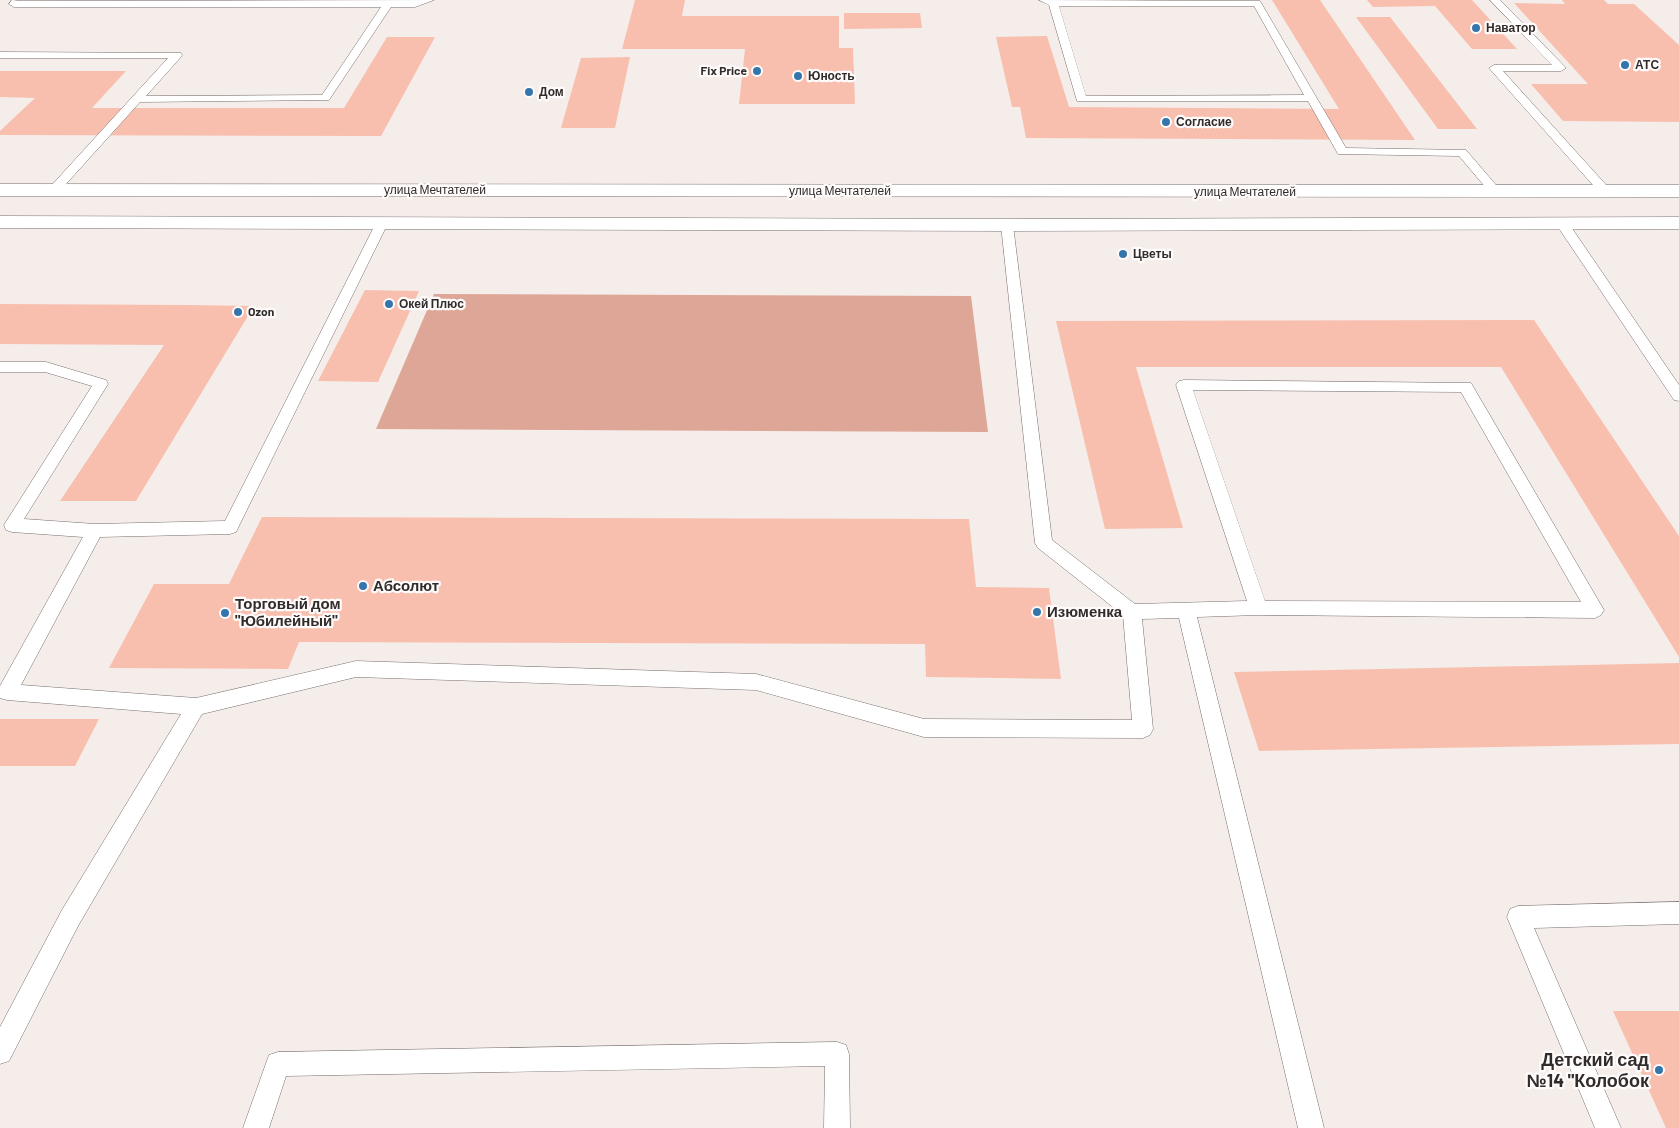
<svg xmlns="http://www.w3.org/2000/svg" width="1679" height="1128" font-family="Barlow,sans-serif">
<rect width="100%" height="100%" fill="#f5edea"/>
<path fill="#dda696" d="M434 294 971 296 988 432 376 429Z"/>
<path fill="#f8bfaf" d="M635 0H685L682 16H839V48H853L855 104H739L745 49H622Z
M1272 0H1320L1415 140 1026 138 1020 107H1012L996 37 1047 36 1069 107 1339 109Z
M1367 0H1472L1517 49H1472L1435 6 1373 7Z
M1562 0H1604L1608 4H1634L1679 45V122L1563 121 1531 84H1588L1514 3 1565 4Z
M844 13H920L922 28 844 29Z
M1356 17H1390L1477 129H1438Z
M387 37H435L381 136 0 135V131L35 98 0 97V71H126L92 108H344Z
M630 57 615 128H561L581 58Z
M365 290 419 291 378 382 318 381Z
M0 304 190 305 254 306 136 501H60L164 345 0 344Z
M1534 320 1679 536V657L1501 367H1136L1183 528 1105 529 1056 321Z
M262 517 969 519 976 587 1049 588 1061 679 926 677 925 644 299 642 288 669 109 668 154 584H229Z
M1679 663V744L1259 751 1234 672Z
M0 719H99L75 766H0Z
M1613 1011H1679V1128H1666Z"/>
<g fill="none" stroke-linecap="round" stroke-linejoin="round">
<defs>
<path id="service" d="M12 0 21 1 434 0 415 7H391L329 100 140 102 58 193 54 194 48 190 50 187 168 58H0V52L181 53 182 55 181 57 146 96 322 95 381 7H14L9 4Z
M1039 0 1260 1 1346 148 1466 150 1502 192 1496 196 1492 195 1459 156 1338 154 1308 101H1077L1049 5ZM1059 6H1254L1304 95 1086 96Z
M1490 0H1500L1566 68 1561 71H1503L1608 187 1610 190 1608 193H1600L1489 68 1494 65H1552Z
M382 219 388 223 236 532 230 534 100 537 21 685 196 698 356 661 756 674 924 719 1132 720 1123 615 1038 548 1035 543 1001 225 1002 222H1012L1013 225 1052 540 1135 604 1247 601 1176 385 1179 381 1184 380 1471 383 1601 605 1604 610 1601 615 1595 618 1258 615 1197 617 1324 1128H1298L1179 618 1142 619 1153 729 1150 735 1143 738 924 737 756 690 356 677 202 714 78 926 9 1061 0 1064V1027L62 910 181 714 7 700 0 698V686L83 537 12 532 6 530 4 525 92 386 45 372H0V362H46L106 380 108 384 24 519 95 524 225 521 376 223ZM1193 390 1461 392 1581 602 1265 601Z
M1562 220 1567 221 1679 385V401L1674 400 1556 224Z
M1679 902V924L1534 928 1621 1128H1595L1507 917 1510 909 1518 906Z
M837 1042 846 1045 849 1054 850 1128H824L825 1066 286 1076 269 1128H243L269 1055 278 1052Z"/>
<path id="tertiary" d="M0 184 1679 185V197L0 196Z
M0 216 1007 219 1679 217V229L1007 231 0 228Z"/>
</defs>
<use href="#service" stroke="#776f6d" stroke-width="1"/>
<use href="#tertiary" stroke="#776f6d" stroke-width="1"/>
<use href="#service" fill="#fff" fill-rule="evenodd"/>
<use href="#tertiary" fill="#fff" fill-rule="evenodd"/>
</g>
<g fill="#3475ac" stroke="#fffbfa" stroke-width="2">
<circle cx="1476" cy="28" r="5"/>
<circle cx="1625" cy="65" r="5"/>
<circle cx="757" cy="71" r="5"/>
<circle cx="798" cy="76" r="5"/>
<circle cx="529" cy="92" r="5"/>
<circle cx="1166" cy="122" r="5"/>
<circle cx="1123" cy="254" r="5"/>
<circle cx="389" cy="304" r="5"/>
<circle cx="238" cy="312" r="5"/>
<circle cx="363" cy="586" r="5"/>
<circle cx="1037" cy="612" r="5"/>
<circle cx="225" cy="613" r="5"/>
<circle cx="1659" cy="1070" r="5"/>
</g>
<g text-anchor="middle" stroke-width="4.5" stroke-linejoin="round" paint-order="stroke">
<g font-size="12" font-weight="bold" fill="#2f2c2b" stroke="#fffbfa" text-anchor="start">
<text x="1486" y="32">Наватор</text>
<text x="1635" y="69">АТС</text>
<text x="747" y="75" text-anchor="end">Fix Price</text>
<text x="808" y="80">Юность</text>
<text x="539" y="96">Дом</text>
<text x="1176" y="126">Согласие</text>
<text x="1133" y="258">Цветы</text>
<text x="399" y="308">Окей Плюс</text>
<text x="248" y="316">Ozon</text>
</g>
<g font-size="12" fill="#2f2c2b" stroke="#fffbfa">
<text x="435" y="194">улица Мечтателей</text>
<text x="840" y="195">улица Мечтателей</text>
<text x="1245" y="196">улица Мечтателей</text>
</g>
<g font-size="15" font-weight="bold" fill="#2f2c2b" stroke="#fffbfa" text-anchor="start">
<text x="373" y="591">Абсолют</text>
<text x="235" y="609">Торговый дом<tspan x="235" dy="17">"Юбилейный"</tspan></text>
<text x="1047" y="617">Изюменка</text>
</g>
<g font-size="18" font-weight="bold" fill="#2f2c2b" stroke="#fffbfa" text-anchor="end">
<text x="1649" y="1066">Детский сад<tspan x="1649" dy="21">№14 "Колобок</tspan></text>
</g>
</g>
</svg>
